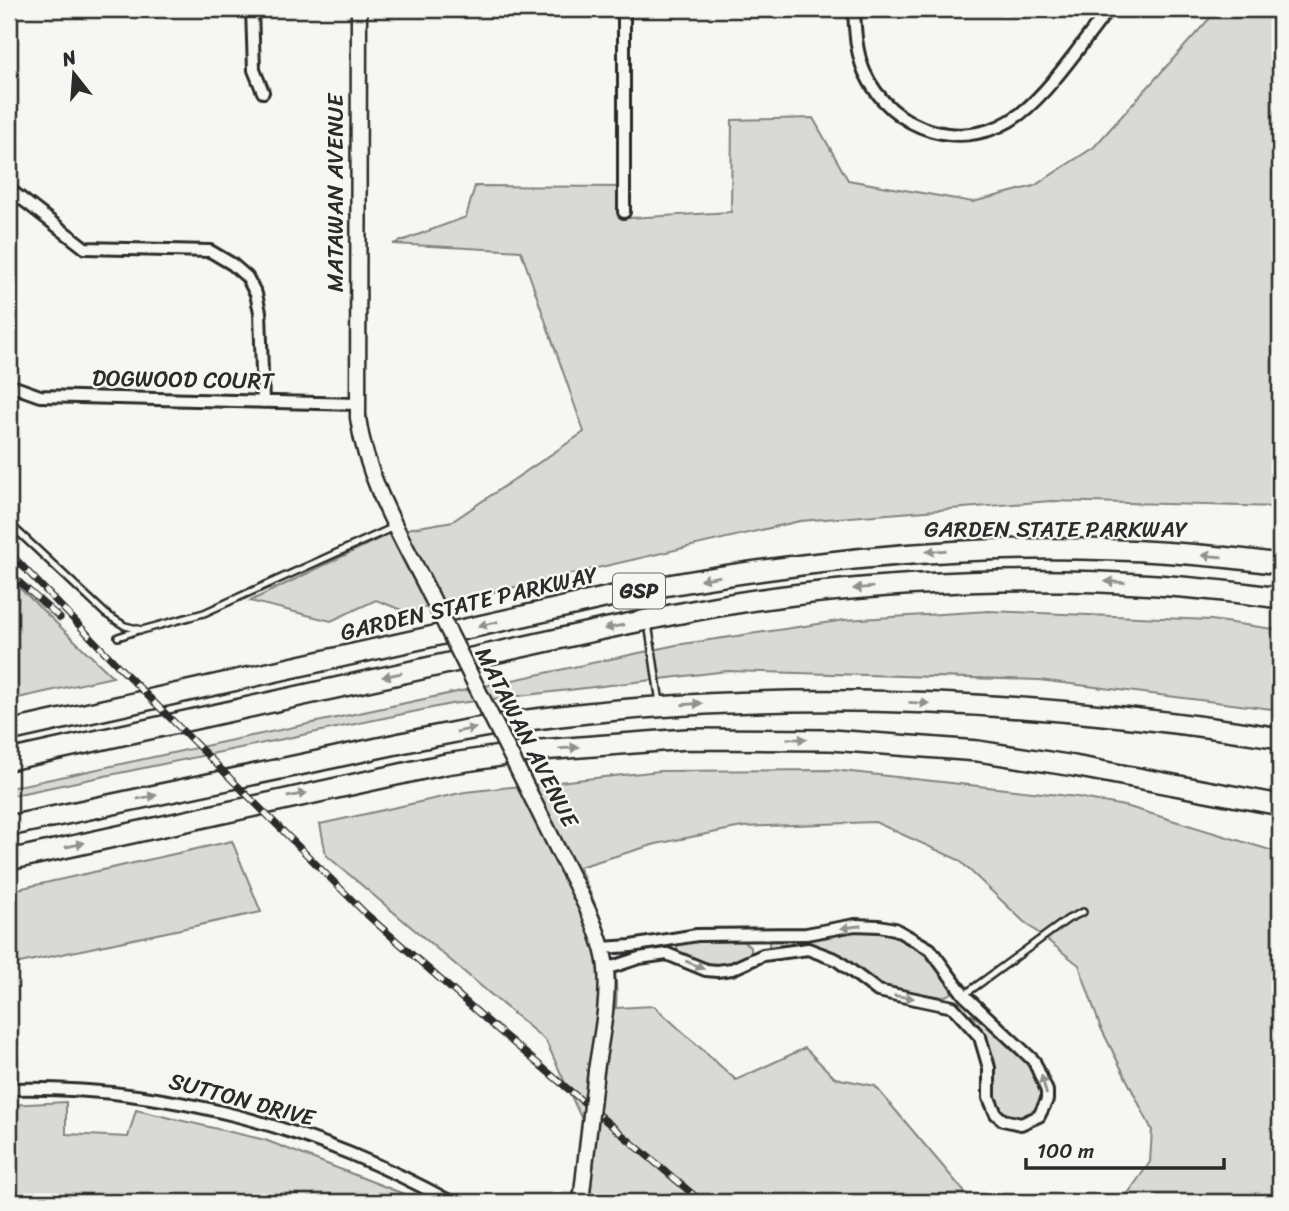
<svg xmlns="http://www.w3.org/2000/svg" width="1289" height="1211" font-family="Sriracha,sans-serif">
<rect width="100%" height="100%" fill="#f6f6f2"/>
<filter id="ink" filterUnits="userSpaceOnUse"><feTurbulence type="fractalNoise" baseFrequency=".0143" numOctaves="2"/><feDisplacementMap in="SourceGraphic" scale="14" xChannelSelector="R" yChannelSelector="G"/><feConvolveMatrix kernelMatrix="1 2 1 2 8 2 1 2 1" color-interpolation-filters="sRGB"/></filter>
<g filter="url(#ink)">
<path fill="#d9d9d5" stroke="#828280" stroke-width="2" d="M1218 9H1280V507L1051 501 800 521 407 612 376 600 331 621 250 601 395 531 453 521 584 432 521 251 393 244 466 217 475 186 626 187 629 218 731 212 732 120 813 118 848 180 973 202 1034 186 1094 147Z
M9 578 113 677 9 700Z
M989 611 1211 620 1280 630V710L1039 680 727 671 451 704 9 796V788L676 645 845 620Z
M833 770 1077 797 1129 807 1280 853V1202H1122L1150 1162 1152 1130 1100 1026 1079 965 1023 921 959 860 875 822 742 827 656 844 579 867C600 917 620 952 616 1008L654 1006 736 1080 805 1048 835 1078 875 1086 973 1202H579L584 1124 546 1041 326 855 320 824 465 792 660 771Z
M232 841 261 912 15 964 14 946H9V891Z
M863 930C898 930 921 947 941 974 946 980 951 985 952 993L943 997 882 988 849 960 825 948 815 947 777 949 769 946V942L775 939H818Z
M704 940 743 941 751 948V953C731 972 698 967 677 950V946L682 942Z
M971 1015C990 1022 1044 1074 1042 1097 1041 1104 1038 1111 1032 1115 1025 1120 1021 1120 1012 1119 988 1114 998 1079 995 1062 991 1045 982 1029 971 1015Z
M66 1102V1134L128 1137 136 1110 265 1140 409 1196 418 1202H9V1105Z"/>
<g fill="none" stroke-linecap="round" stroke-linejoin="round">
<defs>
<path id="service" d="M12 526 106 614 125 626 142 630 204 613 394 527
M648 623 660 703
M118 637 139 630
M964 995 1068 919 1083 912"/>
<path id="minor" d="M252 9 254 70 263 92
M854 9C855 31 856 51 864 71 891 132 966 155 1020 114 1051 90 1084 40 1109 9
M9 189 85 248 210 251 232 264 247 277 256 294 260 312 263 402
M624 212V9
M9 385 40 396 358 404
M602 948 631 946 697 935 806 934 855 925 879 926 895 929 930 949 964 995 1034 1061 1047 1091V1100L1039 1116 1021 1124 1003 1120 996 1114 989 1098V1068L980 1037 953 1007 878 991 837 960 808 949 763 955 732 969 717 971 706 970 667 954 639 958 606 969
M9 1089C164 1085 315 1127 451 1202"/>
<path id="tertiary" d="M359 9 358 418C367 482 402 538 430 594
M553 840C570 875 603 931 606 969 609 1003 601 1037 596 1071
M581 1202 585 1166"/>
<path id="motorway" d="M9 731 631 592C847 551 1061 534 1280 564
M9 760 594 631C660 617 726 603 793 595 955 576 1119 575 1280 598
M9 826C112 804 215 782 318 761 388 746 457 730 528 720 777 687 1032 699 1280 738
M9 860 446 764 541 750 687 739 831 740 978 751 1074 766 1280 805"/>
</defs>
<use href="#service" stroke="#2b2b2b" stroke-width="10"/>
<use href="#minor" stroke="#2b2b2b" stroke-width="16"/>
<use href="#tertiary" stroke="#2b2b2b" stroke-width="19"/>
<use href="#motorway" stroke="#2b2b2b" stroke-width="24"/>
<use href="#service" stroke="#f6f6f2" stroke-width="5"/>
<use href="#minor" stroke="#f6f6f2" stroke-width="10"/>
<use href="#tertiary" stroke="#f6f6f2" stroke-width="14"/>
<use href="#motorway" stroke="#f6f6f2" stroke-width="19"/>
<defs>
<path id="rail" d="M9 552 120 668 365 913 491 1024 702 1202
M9 573 60 618"/>
</defs>
<use href="#rail" stroke="#2b2b2b" stroke-width="7"/>
<use href="#rail" stroke="#f6f6f2" stroke-width="4.5" stroke-dasharray="13" stroke-linecap="butt"/>
<defs>
<path id="tertiary-bridge" d="M430 594 553 840
M585 1166 596 1071"/>
</defs>
<use href="#tertiary-bridge" stroke="#2b2b2b" stroke-width="19" stroke-linecap="butt"/>
<use href="#tertiary-bridge" stroke="#f6f6f2" stroke-width="14"/>
</g>
<defs><path id="oneway-solid" d="M-6-.8H1V-3.2L6.5 0L1 3.2V.8H-6Z" transform="scale(1.75)"/></defs>
<g fill="#90908e">
<use href="#oneway-solid" transform="translate(936 551) rotate(177)"/>
<use href="#oneway-solid" transform="translate(1212 556) rotate(-175)"/>
<use href="#oneway-solid" transform="translate(710 578) rotate(170)"/>
<use href="#oneway-solid" transform="translate(1115 582) rotate(-177)"/>
<use href="#oneway-solid" transform="translate(863 588) rotate(175)"/>
<use href="#oneway-solid" transform="translate(488 624) rotate(167)"/>
<use href="#oneway-solid" transform="translate(614 627) rotate(168)"/>
<use href="#oneway-solid" transform="translate(392 675) rotate(168)"/>
<use href="#oneway-solid" transform="translate(919 703) rotate(3)"/>
<use href="#oneway-solid" transform="translate(692 704) rotate(-4)"/>
<use href="#oneway-solid" transform="translate(466 730) rotate(-12)"/>
<use href="#oneway-solid" transform="translate(797 739) rotate(2)"/>
<use href="#oneway-solid" transform="translate(569 748) rotate(-5)"/>
<use href="#oneway-solid" transform="translate(297 795) rotate(-12)"/>
<use href="#oneway-solid" transform="translate(147 797) rotate(-12)"/>
<use href="#oneway-solid" transform="translate(75 845) rotate(-13)"/>
<use href="#oneway-solid" transform="translate(851 927) rotate(172)"/>
<use href="#oneway-solid" transform="translate(695 965) rotate(23)"/>
<use href="#oneway-solid" transform="translate(904 997) rotate(7)"/>
<use href="#oneway-solid" transform="translate(1044 1085) rotate(-105)"/>
</g>
</g>
<g text-anchor="middle" stroke-width="5" stroke-linejoin="round" paint-order="stroke">
<rect fill="#f6f6f2" stroke="#686867" stroke-width="2" x="613" y="573.5" width="52" height="35" rx="5"/>
<g font-size="21" font-weight="bold" fill="#2b2b2b">
<text x="639" y="598">GSP</text>
</g>
<g font-size="23" fill="#2b2b2b" stroke="#f6f6f2">
<text transform="translate(335 193) rotate(-90)" y="8">MATAWAN AVENUE</text>
<text transform="translate(183 379) rotate(1)" y="8">DOGWOOD COURT</text>
<text x="1056" y="537">GARDEN STATE PARKWAY</text>
<text transform="translate(469 603) rotate(-13)" y="8">GARDEN STATE PARKWAY</text>
<text transform="translate(527 737) rotate(63)" y="8">MATAWAN AVENUE</text>
<text transform="translate(242 1099) rotate(15)" y="8">SUTTON DRIVE</text>
</g>
</g>
<rect width="1289" height="1211" fill="none" stroke="#f6f6f2" stroke-width="35"/>
<rect x="18" y="18" width="1254" height="1176" fill="none" stroke="#2b2b2b" stroke-width="2.5" filter="url(#ink)"/>
<g transform="translate(74 74) rotate(343)" stroke="#f6f6f2" stroke-width="5" paint-order="stroke">
<path d="M0-5L12 26L0 18L-12 26Z" fill="#2b2b2b"/>
<text y="-10" font-size="19" font-weight="bold" text-anchor="middle" fill="#2b2b2b">N</text>
</g>
<path d="M1026 1158v10h198v-10" fill="none" stroke="#2b2b2b" stroke-width="3.5"/>
<text x="1037" y="1158" font-size="21" fill="#2b2b2b" stroke="#f6f6f2" stroke-width="5" paint-order="stroke">100 m</text>
</svg>
